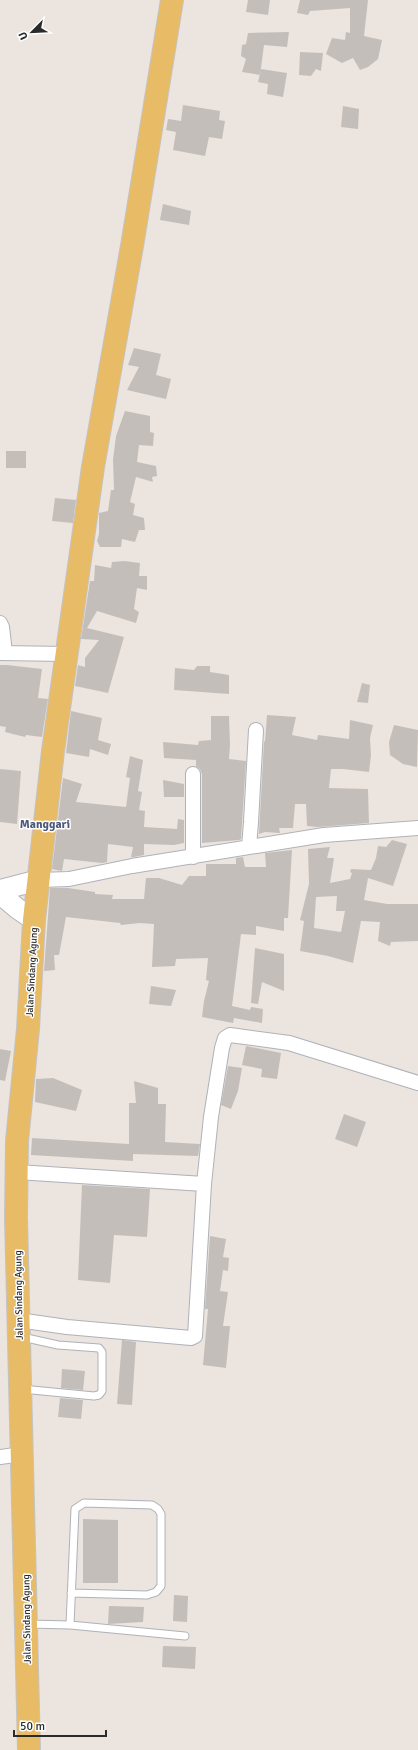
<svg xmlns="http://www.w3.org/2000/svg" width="418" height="1750" font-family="Signika,sans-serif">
<rect width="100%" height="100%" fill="#ece4de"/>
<path fill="#c4beba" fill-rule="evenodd" d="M248 0H270L268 15 246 12Z
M300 0H368L364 36 382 40 378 59 368 67 360 70 353 58 342 63 326 54 332 38 345 40 346 32 350 33V8L310 11 308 15 297 13Z
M289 32 287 47 264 45 260 75 242 72 246 59 241 56 242 45 246 44 248 33Z
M300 52 323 53 321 71 316 69 311 76 299 75Z
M261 69 287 73 283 97 267 94 268 84 258 82Z
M183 105 220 111 219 120 225 121 222 139 209 137 205 156 173 150 176 132 166 130 168 119 181 121Z
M343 106 359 109 358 129 341 127Z
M163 204 191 211 189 225 160 220Z
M134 348 161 354 156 375 171 379 166 399 127 390 139 367 128 365Z
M125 411 150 416V432L154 433 153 446 139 445 137 462 156 466 157 476 152 477 153 482 136 477 130 502 135 504 133 515 144 518 145 530H139L135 542 122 539 121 547H100L97 541 99 534V513L108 511 111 490H114L113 460 116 436Z
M6 451H26V468H6Z
M55 498 76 500 73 523 52 521Z
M124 561 140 563 139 576H147V590L137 588 134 609 139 612 136 623 97 611 87 628 124 637 108 693 75 686 78 665 85 667V658L99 640 81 639 90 581H94L95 565 111 568 112 562Z
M0 665H7L42 669 38 698 48 699 42 737 26 735 25 737 5 732 6 727 0 726Z
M197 666H210V672L229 675V694L174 690 175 668 194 670Z
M362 683 370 685 368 703 357 702Z
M71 711 102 718 98 740 111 744 108 755 90 749 89 757 66 753Z
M267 715 296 717 292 735 317 740 318 735 349 739 350 720 373 725 370 738 371 755 369 772 343 769H331L329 788 368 789 369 823 318 827 307 826 306 804H295L293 828H279L280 833 265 832 259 834 264 741 265 742Z
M211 716H229L230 745 229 759 246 761 241 839 239 840 202 843V774L200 769 196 766V760L164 758 163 742 198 745 199 741 211 740Z
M394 725 418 730 417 767 403 764 390 755 389 742Z
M130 756 143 760 138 791 142 792 139 810 145 811 144 827 177 829 178 819 184 820V843L174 845 144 844V855L134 857H131L133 847 108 844 107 862 102 863 64 859 62 871 52 869 63 778 82 784 76 802 126 807 130 778 126 777Z
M0 769 21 771 17 824 0 822Z
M163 780 184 784V797H164Z
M392 840 407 844 393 886 368 878 364 900 387 904H418V941L391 942 390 946 378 941 380 922 361 921 353 963 328 956 300 951 304 921 300 920 309 884 308 849 330 847 327 858H334L330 883 350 879 352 873 350 872 351 869 371 870 376 858 378 846 386 847ZM337 896 336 911H345L341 932 314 928 316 897Z
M292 850 288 918H284V931L256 926V935L241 934 232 1006 250 1010 251 1007 263 1009 262 1023 234 1018 233 1023 202 1017 204 1001 209 981 206 980 208 958 176 959 175 966 152 967 154 924 140 923 121 925 120 923 66 917 59 955H54L55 970 44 971 50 888H68L95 892V894L113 895 112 899H144L146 878H159L182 885 189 876H206V864H236V858L243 857 245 867H266L265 853Z
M255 948 284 954V991L262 982 258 1004 251 1003Z
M151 986 176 990 171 1006 149 1004Z
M246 1046 281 1053 277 1079 261 1077 262 1069 242 1065Z
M0 1049 11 1051 5 1081 0 1080Z
M228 1066 242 1068 238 1091 231 1109 221 1105Z
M53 1078 82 1090 76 1111 35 1102 36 1079Z
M134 1081 158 1088V1104H166L165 1142 200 1144 198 1156 133 1154V1161L31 1155 32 1138 129 1144V1103H136Z
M344 1114 366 1122 357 1147 335 1139Z
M82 1185 150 1189 147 1237 114 1235 110 1283 78 1280Z
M210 1236 226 1239 223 1257 229 1258 228 1271 223 1270 220 1291 228 1292 223 1326H230L226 1368 203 1365 208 1309H205Z
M122 1340 136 1342 132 1405 117 1404Z
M62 1369 85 1371 83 1390 61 1388Z
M60 1398 83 1400 81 1419 58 1417Z
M83 1519 118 1520V1583H83Z
M174 1595 188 1596 187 1622 173 1621Z
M109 1606 144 1607 143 1622 108 1624Z
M163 1646 196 1647 195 1669 162 1667Z"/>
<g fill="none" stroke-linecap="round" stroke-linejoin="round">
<defs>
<path id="service" d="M22 1337 58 1345 99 1348 102 1352V1391L99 1395 94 1396 22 1389
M28 1624 70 1625 185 1636
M70 1625 75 1509 84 1503 152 1505 158 1509 161 1514V1586L156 1592 147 1595 71 1593"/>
<path id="minor" d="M0 623 2 627 5 653
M0 653 66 654
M249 847 251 822 256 730
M193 857V774
M39 880 69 879 132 866 324 835 418 828
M17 1172 204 1184
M18 1320 67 1327 191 1338 195 1336 204 1184 211 1117 222 1048 225 1038 230 1035 289 1043 418 1083
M0 1457 22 1454"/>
<path id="secondary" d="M0 890 39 880
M0 894 18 909 34 920"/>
<path id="primary" d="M29 1750 16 1218 17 1141 28 1029 34 920 53 751 93 467 132 246 172 0"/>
</defs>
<use href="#service" stroke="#aeb2ba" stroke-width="9"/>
<use href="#minor" stroke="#aeb2ba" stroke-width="16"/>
<use href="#secondary" stroke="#aeb2ba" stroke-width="22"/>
<use href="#primary" stroke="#c4c4c4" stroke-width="24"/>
<use href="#service" stroke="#fff" stroke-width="7"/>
<use href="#minor" stroke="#fff" stroke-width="14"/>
<use href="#secondary" stroke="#fff" stroke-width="20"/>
<use href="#primary" stroke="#e8bb66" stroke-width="22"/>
</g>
<g text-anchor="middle" stroke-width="3" stroke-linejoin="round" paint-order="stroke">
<g font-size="10" fill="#2b2b2b" stroke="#fff">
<text transform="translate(31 972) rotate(-87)" y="4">Jalan Sindang Agung</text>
<text transform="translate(18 1295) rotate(-91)" y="4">Jalan Sindang Agung</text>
<text transform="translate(26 1619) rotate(-91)" y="4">Jalan Sindang Agung</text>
</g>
<g font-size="12" font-weight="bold" fill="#4e5a79" stroke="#fff">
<text x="45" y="828">Manggari</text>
</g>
</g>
<g transform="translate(32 32) rotate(246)" stroke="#ffffff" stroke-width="3" paint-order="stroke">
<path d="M0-3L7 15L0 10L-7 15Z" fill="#2b2b2b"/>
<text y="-6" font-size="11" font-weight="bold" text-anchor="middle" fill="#2b2b2b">U</text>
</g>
<path d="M14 1730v6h92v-6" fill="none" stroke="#2b2b2b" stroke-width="2"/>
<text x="20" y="1730" font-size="12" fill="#2b2b2b" stroke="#ffffff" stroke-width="3" paint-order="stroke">50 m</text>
</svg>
